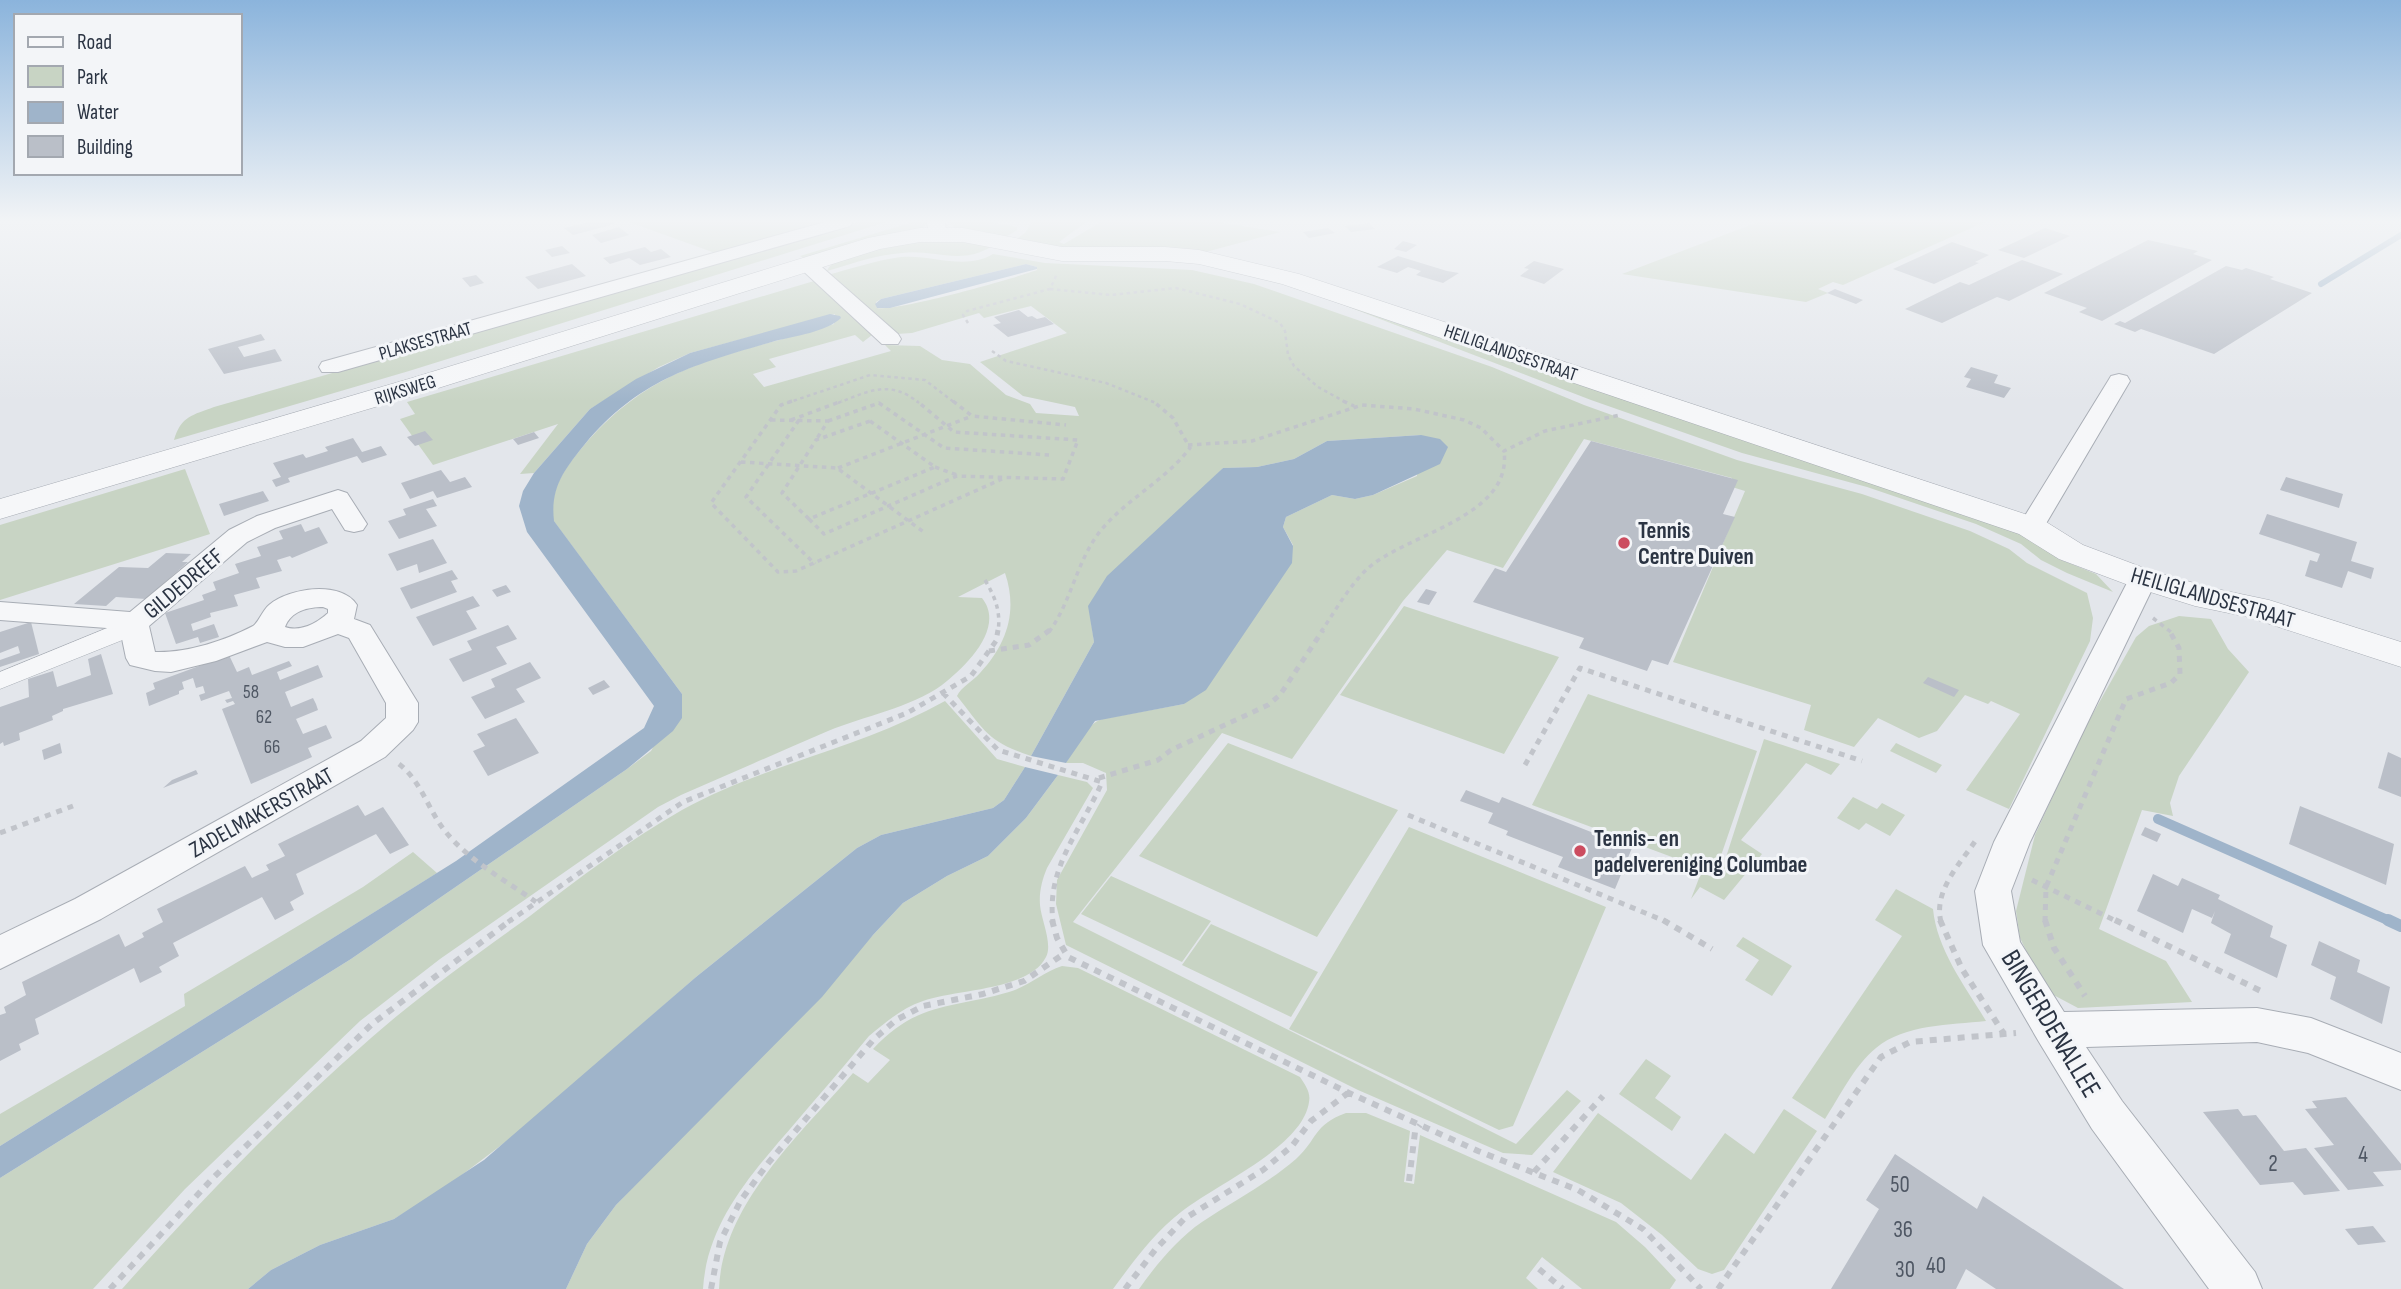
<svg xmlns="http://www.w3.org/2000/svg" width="2401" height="1289" font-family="'Sofia Sans Condensed',sans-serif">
<rect width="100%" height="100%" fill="#e3e6eb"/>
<path fill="#c8d4c4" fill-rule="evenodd" d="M629 222H826L715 253Z
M859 222H886L409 371 174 440C181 416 193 415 214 407Z
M913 222 928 223 922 228 807 260 800 256Z
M949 222H991L1017 227V230L1004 238 956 229Z
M1032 222H1086L1059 242 1064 244 1101 222H1218L1280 232 1202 253 1056 249 1015 240 1025 233Z
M1758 222H1985L1843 285 1833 282 1818 289 1828 293 1806 302 1622 274Z
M945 239 992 246C962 266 934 249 902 253 876 255 851 264 827 271 836 246 920 241 945 239Z
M993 254 1045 263 1192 270 1254 284 1492 367 1584 405 1737 460 1862 494 1970 531 2009 549 2027 563 2087 593 2093 618 2090 641 2009 809 1966 790 2020 714 1991 701 1988 704 1965 695 1937 731 1919 738 1878 718 1854 747 1804 730 1811 705 1673 662 1745 491 1732 487V478L1584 439 1503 568 1447 550 1403 601 1292 759 1222 733 1073 922 1516 1144 1567 1090 1581 1101 1532 1155 1503 1153 1358 1090 1066 945 1056 904 1057 880 1107 790 1106 773 1083 763H1066C1075 749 1086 724 1102 719L1184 704 1293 545 1283 527 1286 517 1332 495 1355 499 1373 495 1417 476 1421 435 1327 441 1294 459 1257 467 1223 468 1089 606 1094 642 1031 756C988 742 984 730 957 696 961 687 973 681 980 673 1007 644 1018 611 1005 573L958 597 982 598C1006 628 965 667 942 685 910 708 864 716 828 731 779 752 730 774 681 795L658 807 440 959 360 1021 185 1189 93 1289H0V1178L351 959 627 769 651 751 682 694 553 520C550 490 562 472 581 449 656 359 730 357 834 324L835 314 690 353 659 367 590 409 534 473 520 474 558 424 433 465 400 419 415 414 407 402 814 281 872 335 863 342 855 335 769 359 776 367 753 374 764 387 891 351 885 345 920 346 942 360 970 364 1006 395 1030 404 1036 413 1079 416 1075 407 1023 396 980 362 1067 333 1031 306 984 318 979 313 912 333 896 334 827 275C851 269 876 260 901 257 931 254 965 271 993 254ZM1026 264 1037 267V270C1012 279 899 311 877 308L876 302 881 299Z
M1320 296 2020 533 2059 559 2096 574 2113 592 2067 573 2041 560 2021 544 1976 524 1867 487 1742 453 1591 400Z
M185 469 210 534 0 600V525Z
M1404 606 1559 657 1504 754 1340 695Z
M2179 616 2211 619 2228 649 2249 672 2179 776 2170 803 2173 816 2142 810 2099 929 2166 961 2192 1002 2078 1008 2046 991 2020 938 2016 911 2035 835 2082 733 2136 637 2149 626Z
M1588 694 1757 751 1715 873 1532 805Z
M945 701 997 759 1025 767 1004 800 993 808 881 835 857 848 696 977 520 1131 442 1190 394 1219 320 1245 271 1270 248 1289H122C200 1201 282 1116 371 1038 421 994 476 955 530 916 578 879 629 840 682 810 765 764 862 748 945 701Z
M1764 739 1840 764 1831 775 1806 763 1741 840 1762 854 1724 900 1700 887 1691 899 1701 873 1719 879Z
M1228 743 1398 810 1317 937 1139 856Z
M1896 743 1942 765 1936 773 1890 751Z
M1058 775 1087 782 1093 788 1047 868C1042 880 1039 892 1040 905 1041 919 1053 944 1046 957 1029 991 955 989 923 1001 902 1008 886 1022 869 1036 845 1065 820 1094 796 1122 754 1171 707 1221 703 1289H566L587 1244 616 1205 873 935 903 903 947 876 988 856 1026 818Z
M1853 797 1877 809 1882 803 1905 815 1890 836 1866 823 1859 830 1837 818Z
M1409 827 1606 907 1513 1126 1499 1130 1289 1029Z
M413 852 437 873 0 1146V1114L185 1006 184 994 363 887Z
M1111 876 1211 921 1182 962 1081 914Z
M1896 889 1933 909C1937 950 1965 986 1986 1021 1950 1025 1905 1024 1876 1048 1854 1066 1840 1096 1825 1119L1792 1098 1902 936 1875 920Z
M1211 924 1318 972 1291 1017 1182 965Z
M1743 937 1792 966 1772 996 1745 980 1759 960 1736 946Z
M1062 966 1078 968 1300 1077C1305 1085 1311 1092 1309 1102 1303 1147 1215 1185 1181 1212 1154 1233 1133 1262 1113 1289H719C722 1204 801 1134 853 1073L868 1083 890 1060 873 1049C918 1001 951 1009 1009 992 1029 986 1043 972 1062 966Z
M1646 1059 1671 1076 1655 1098 1681 1117 1672 1131 1619 1094Z
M1784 1109 1817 1131 1724 1270 1712 1274 1698 1269 1662 1235 1621 1203 1553 1172 1598 1113 1691 1180 1725 1133 1754 1154Z
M1346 1113H1366L1410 1131 1404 1182 1414 1184 1420 1135 1616 1222 1645 1247 1676 1280 1670 1289H1582L1542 1257 1526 1278 1538 1289H1139C1156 1265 1177 1239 1202 1222 1233 1201 1267 1184 1296 1159 1318 1139 1313 1125 1346 1113Z"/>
<path fill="#9fb4ca" d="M1026 264 1037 267V269L890 308H877L875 304 881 299Z
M830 314 840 316 841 318C826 332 795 336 775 341 696 364 640 378 585 444 565 469 550 487 554 521L682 694V718L673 731 627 769 351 959 0 1178V1146L456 861 644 728 654 706 527 532 519 506 523 491 534 473 590 409 636 379 690 353Z
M1421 435 1440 439 1448 447 1440 464 1373 495 1355 499 1332 495 1286 517 1283 527 1293 546 1292 563 1206 690 1184 704 1095 721 1066 763 1031 756 1094 642 1088 606 1107 576 1223 468 1257 467 1294 459 1327 441Z
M1025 767 1058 775 1026 818 988 856 947 876 903 903 873 935 822 997 616 1205 587 1244 566 1289H248L271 1270 320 1245 394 1219 484 1160 696 977 857 848 881 835 993 808 1004 800Z"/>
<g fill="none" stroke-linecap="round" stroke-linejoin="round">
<path stroke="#9fb4ca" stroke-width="6" d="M2321 284 2401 235"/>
<path stroke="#9fb4ca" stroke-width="10" d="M2158 819 2392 922"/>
<path stroke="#9fb4ca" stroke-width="12" d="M2388 920 2401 926"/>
</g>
<path fill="#babfc8" d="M589 222H612L615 224 573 235 564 228Z
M1369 223 1375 229 1351 232 1345 226Z
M619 227 629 235 601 243 592 235Z
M1328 228 1335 233 1309 238 1303 232Z
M2045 228 2070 236 2024 258 1998 250Z
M2148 240 2198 251 2193 254 2212 260 2102 321 2079 312 2087 308 2044 293Z
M1403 241 1417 245 1406 252 1394 249Z
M1952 242 1989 255 1975 262 1979 263 1934 284 1893 269Z
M562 246 570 253 552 257 545 250Z
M645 247 651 252 661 249 671 257 640 265 629 258 610 264 603 258Z
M1398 256 1447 271 1459 273 1443 283 1416 275 1421 271 1408 267 1397 273 1377 267Z
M2022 260 2063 274 2009 301 1997 297 1942 323 1905 309 1960 282 1969 285Z
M1534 261 1564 269 1544 284 1520 276 1529 269 1524 268Z
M572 264 586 276 538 289 525 277Z
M2226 266 2242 270 2246 268 2274 277 2270 279 2312 293 2214 354 2141 329 2135 332 2114 324 2120 321 2125 323Z
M476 275 484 283 470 287 462 278Z
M1835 289 1863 300 1856 304 1827 293Z
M1019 310 1028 317 1032 316 1037 319 1045 317 1054 324 1008 337 993 325 1001 323 994 317Z
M261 334 265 340 238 347 244 357 275 349 282 361 224 374 208 349Z
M1971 367 1998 375 1994 383 2011 388 2004 398 1966 387 1971 379 1964 377Z
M425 431 433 440 415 446 407 437Z
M534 432 539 438 518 445 513 439Z
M353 438 362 452 381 446 387 455 362 463 357 456 288 478 290 482 276 487 272 480 281 477 273 463 303 454 306 458 328 451 325 447Z
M1591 441 1738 480 1723 514 1735 517 1668 665 1652 660 1647 671 1579 648 1584 638 1473 602 1495 568 1506 572Z
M441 470 450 482 465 477 472 487 437 498 433 491 410 499 401 483Z
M2286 477 2343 494 2339 508 2280 490Z
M263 491 269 501 224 516 219 504Z
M433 499 437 506 426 509 437 526 399 539 388 521 406 515 403 509Z
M2267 514 2357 542 2351 561 2374 568 2371 579 2348 571 2342 588 2305 576 2310 560 2317 562 2320 554 2259 534Z
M301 524 305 532 319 527 328 543 292 558 290 556 277 560 282 571 256 578 260 588 234 595 238 606 210 613 211 617 191 624 193 631 214 624 219 637 200 643 198 637 176 644 165 613 204 600 202 595 216 590 213 582 239 573 235 564 261 556 257 547 283 539 279 531Z
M433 539 447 563 419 573 417 564 397 571 388 554Z
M166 553 191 554 182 562H188L146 599 116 597 106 606 74 604 119 567 148 568Z
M452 570 458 579 451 581 457 592 411 609 400 588Z
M506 585 511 592 497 597 492 590Z
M1426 589 1437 592 1429 605 1417 602Z
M473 596 480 606 466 611 477 629 433 646 416 617Z
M31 622 39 654 0 667V660L20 653 18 646 0 653V632Z
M508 625 517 639 496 647 507 664 463 682 449 659 472 650 467 641Z
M101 654 113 694 63 709V711L52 716 53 720 19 733 20 740 4 746 3 742 0 744V707L29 697 28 679 53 671 57 687 91 675 88 659Z
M229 655 237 672 249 667 252 675 289 661 292 666 277 672 280 680 318 665 323 677 285 692 291 707 313 698 316 704 318 710 296 719 303 734 326 725 332 738 308 748 312 757 251 784 222 709 235 704 233 701 227 703 225 700 232 698 229 691 201 701 199 695 205 693 203 686 196 688 193 678 182 682 184 689 179 691V694L149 706 146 693 155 689 153 683Z
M530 662 541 678 516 689 525 702 485 719 471 697 495 687 491 679Z
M1928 677 1959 690 1954 697 1923 683Z
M604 680 610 687 593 695 588 688Z
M516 718 539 753 488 776 473 751 485 746 477 734Z
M60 743 62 753 44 760 42 750Z
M2388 752 2401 758V797L2378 788Z
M196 770 198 774 163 788 172 780Z
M1466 790 1499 803 1502 797 1632 848 1615 889 1558 867 1563 857 1506 835 1508 831 1488 823 1493 813 1460 801Z
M358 805 365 816 383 807 409 845 390 854 376 834 296 874 304 894 290 902 294 910 275 920 262 897 173 943 179 956 159 967 162 972 140 983 134 968 35 1019 39 1034 19 1044 21 1050 0 1061V1015L6 1013 4 1007 26 995 22 982 119 934 125 947 144 937 142 933 163 922 157 909 245 866 252 878 269 870 266 865 285 856 278 844Z
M2300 806 2394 844 2386 885 2289 844Z
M2145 827 2161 834 2157 842 2141 835Z
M2153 874 2178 886 2182 878 2220 895 2218 899 2273 926 2270 937 2287 945 2277 978 2224 953 2231 934 2211 923 2215 911 2212 918 2192 909 2183 933 2137 911Z
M2319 941 2360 960 2357 972 2390 987 2382 1024 2330 999 2336 977 2311 965Z
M2346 1097 2401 1164V1170L2373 1172 2384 1186 2348 1190 2314 1148 2334 1145 2305 1109 2317 1108 2312 1101Z
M2238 1109 2243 1116 2256 1115 2284 1151 2306 1148 2340 1191 2304 1195 2293 1182 2260 1185 2203 1112Z
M1895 1154 1977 1209 1983 1196 2124 1289H1996L1966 1269 1956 1289H1831L1879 1209 1866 1200Z
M2373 1226 2386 1242 2358 1245 2345 1229Z"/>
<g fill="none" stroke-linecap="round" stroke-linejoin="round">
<defs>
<path id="pedestrian" d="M134 617 142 619 145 624 130 637 0 689V672Z"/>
<path id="minor" d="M825 222H853L850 226 338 372H322L319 367 322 362Z
M927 222H945L946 234 944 238H930Z
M808 259 815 261 898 334 901 339 898 344H882L801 269 798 265 801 261Z
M2119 374 2127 376 2130 381 2044 527 2040 533 2031 535 2022 533 2018 527 2108 381 2111 376Z
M338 490 347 493 367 524 363 530 354 532 345 530 332 509 275 528 247 542 149 626 155 652C187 653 224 641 253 626 259 622 262 611 269 605 289 588 341 580 357 605L354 619 370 625 418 703V722L413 730 385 757 101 919 0 969V935L75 899 361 741 386 718V703L349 638 338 634 303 647H285L267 642 216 661 171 672 155 671 130 665 126 658 120 629 0 620V602L130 612 229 530 257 516ZM323 607 328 609V613C316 624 300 632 285 627 291 611 308 607 323 607Z
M2143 571 2153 573 2157 579 2030 842 2011 891 2020 942 2064 1012 2257 1008 2311 1018 2401 1053V1090L2308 1053 2257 1042 2086 1047 2122 1101 2255 1272 2262 1289H2209L2092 1129 2039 1042 1983 945 1975 891 1994 842 2129 579 2133 573Z"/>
<path id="tertiary" d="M920 228H963L1062 247H1165L1199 250 1299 274 2043 520 2083 545 2155 572 2212 588 2269 600 2401 642V667L2248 617 2195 606 2131 586 2059 559 2019 534 1282 284 1199 264 1165 261H1062L963 242H920L880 249 432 390 0 519V499L412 378 868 238Z"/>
</defs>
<use href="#pedestrian" stroke="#a8adb5" stroke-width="1"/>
<use href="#minor" stroke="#a8adb5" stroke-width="2"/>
<use href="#tertiary" stroke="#a8adb5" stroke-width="1"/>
<path stroke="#c1c4ca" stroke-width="2.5" stroke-dasharray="3.5 3.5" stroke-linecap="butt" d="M1050 289 1111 295 1176 288 1240 304 1280 323 1285 331 1288 355 1294 366 1318 387 1347 403
M968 323 963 315 967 311 1050 289 1057 274
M992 351 1006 361 1106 383 1156 403
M787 403 870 375 925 380 955 403
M838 403C869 391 890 379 919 403"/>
<path stroke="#c1c4ca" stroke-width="3.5" stroke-dasharray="4.5 4.5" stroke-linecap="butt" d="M792 401 781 405 711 503 778 572 796 571 1002 479
M953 401 972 416 1066 425
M1343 401 1354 406
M771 420 828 421 816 440
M791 420 842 401
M799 420 746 497 815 564
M828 421 879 403 944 448 1049 455
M870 421 935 467 809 519 782 493 816 440Z
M1188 445 1252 441 1362 405 1414 409 1464 420 1481 428 1504 451 1545 431 1620 415
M741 462 837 468 925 533
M935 467 957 475
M838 468 972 416
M809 519 824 534 957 476 1063 479 1078 440 954 432 917 401
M985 580C995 597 1001 611 998 632
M2153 618 2171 632
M1049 632C1071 602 1076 564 1098 534 1124 500 1164 482 1190 448L1173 418 1153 401
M1321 632C1335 611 1348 588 1366 570 1404 534 1513 518 1504 451"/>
<path stroke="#c1c4ca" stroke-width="5" stroke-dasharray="6 6" stroke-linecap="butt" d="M989 651 1029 645 1050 630
M943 693 998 750 1102 782C1082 829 1046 867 1053 922
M399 764C422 782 428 810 445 831 469 861 505 880 536 902
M1525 765 1580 668 1862 761
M1099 778 1158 760 1171 750 1268 705 1280 695 1323 630
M1408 815 1667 922
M0 833 73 806
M2032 880 2118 922
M508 922 683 802 907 713 971 676 996 641 998 630
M1941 922C1933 891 1960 864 1976 840
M2045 922 2046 887 2126 699 2171 683 2180 674 2179 648 2169 630"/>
<path stroke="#c1c4ca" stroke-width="6" stroke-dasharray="7 7" stroke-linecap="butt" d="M1052 920 1057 938 1068 957 1349 1093 1478 1151 1578 1190 1643 1229 1701 1289
M1663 920 1712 949
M1940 920 1962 969 2004 1034
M2045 920 2054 948 2085 996
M2115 920 2263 992
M1534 1172 1603 1096
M1409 1181 1415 1132 1420 1125
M1539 1269 1563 1289
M110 1289 214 1177 372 1024 511 920
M711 1289 720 1242 741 1200 769 1162 874 1039 896 1020 923 1006 983 994 1024 981 1065 953
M1125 1289 1155 1250 1184 1219 1263 1170 1292 1146 1311 1121 1348 1093
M1718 1289 1881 1057 1910 1042 2016 1033"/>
<use href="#pedestrian" fill="#f6f7f9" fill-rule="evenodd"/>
<use href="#minor" fill="#f6f7f9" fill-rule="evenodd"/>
<use href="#tertiary" fill="#f6f7f9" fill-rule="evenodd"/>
</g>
<linearGradient id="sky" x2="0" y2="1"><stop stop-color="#8bb4dc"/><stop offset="0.55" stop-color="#f2f4f6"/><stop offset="1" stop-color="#f2f4f6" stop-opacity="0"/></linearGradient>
<rect width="2401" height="402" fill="url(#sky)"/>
<g fill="#cc4c5f" stroke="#f3f5f8" stroke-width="2.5">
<circle cx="1624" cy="543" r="7"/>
<circle cx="1580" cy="851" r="7"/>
</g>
<g text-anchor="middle" stroke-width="6" stroke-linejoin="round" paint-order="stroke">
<g font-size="19" fill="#2b3443" stroke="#f3f5f8">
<text transform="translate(425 340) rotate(-16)" y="7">PLAKSESTRAAT</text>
<text transform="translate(1511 352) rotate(19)" y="7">HEILIGLANDSESTRAAT</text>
<text transform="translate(405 389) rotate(-17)" y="7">RIJKSWEG</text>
</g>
<g font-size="19" fill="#4f5764">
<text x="251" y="698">58</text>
<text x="264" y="723">62</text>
<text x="272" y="753">66</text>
</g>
<g font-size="23" font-weight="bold" fill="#2b3443" stroke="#f3f5f8" text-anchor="start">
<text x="1638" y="538">Tennis<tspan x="1638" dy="26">Centre Duiven</tspan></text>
<text x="1594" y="846">Tennis- en<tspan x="1594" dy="26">padelvereniging Columbae</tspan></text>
</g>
<g font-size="23" fill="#2b3443" stroke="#f3f5f8">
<text transform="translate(183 583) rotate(-40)" y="8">GILDEDREEF</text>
<text transform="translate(2213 597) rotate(16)" y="8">HEILIGLANDSESTRAAT</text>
<text transform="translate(261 812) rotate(-29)" y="8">ZADELMAKERSTRAAT</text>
</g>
<g font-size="23" fill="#4f5764">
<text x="2363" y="1162">4</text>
<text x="2273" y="1171">2</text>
<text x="1900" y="1192">50</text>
<text x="1903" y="1237">36</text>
<text x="1936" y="1273">40</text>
<text x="1905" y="1277">30</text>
</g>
<g font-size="28" fill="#2b3443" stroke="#f3f5f8">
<text transform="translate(2052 1023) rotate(59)" y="10">BINGERDENALLEE</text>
</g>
</g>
<rect x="14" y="14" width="228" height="161" fill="#f3f5f8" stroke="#a3a8b0" stroke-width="2"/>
<rect x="28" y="37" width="35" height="10" fill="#f6f7f9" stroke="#a3a8b0" stroke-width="2"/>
<text x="77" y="49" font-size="21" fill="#2b3443">Road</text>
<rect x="28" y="66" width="35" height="21" fill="#c8d4c4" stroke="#a3a8b0" stroke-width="2"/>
<text x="77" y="84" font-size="21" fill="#2b3443">Park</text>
<rect x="28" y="102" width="35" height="21" fill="#9fb4ca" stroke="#a3a8b0" stroke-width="2"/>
<text x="77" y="119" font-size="21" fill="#2b3443">Water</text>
<rect x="28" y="136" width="35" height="21" fill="#babfc8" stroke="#a3a8b0" stroke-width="2"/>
<text x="77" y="154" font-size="21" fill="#2b3443">Building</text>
</svg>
